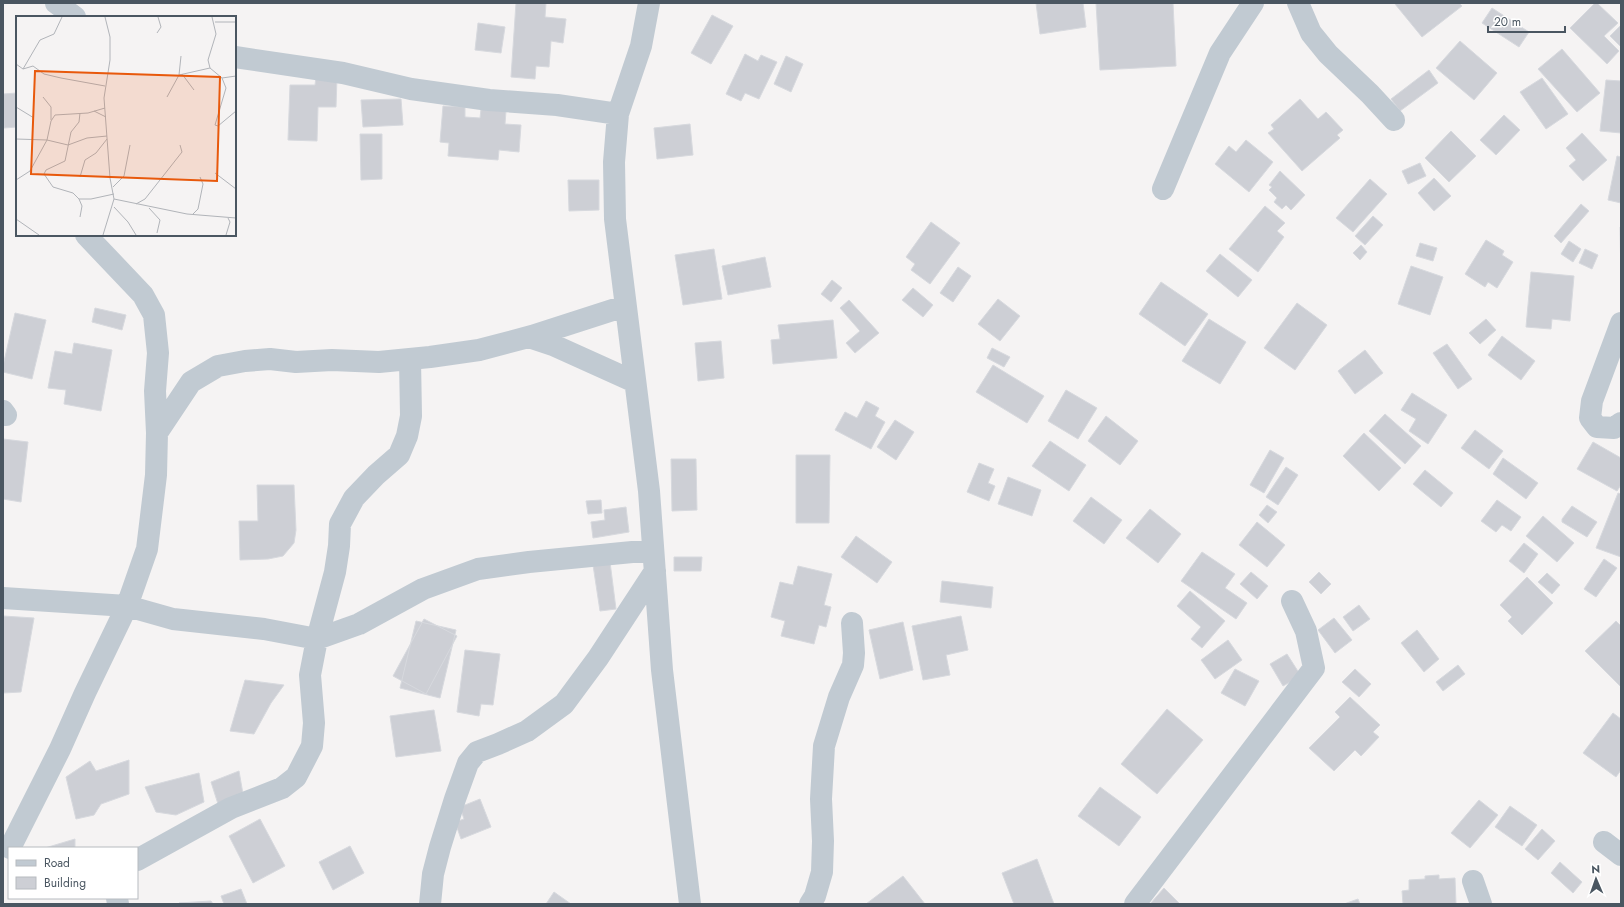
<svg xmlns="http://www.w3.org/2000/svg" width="1624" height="907" font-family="Jost,sans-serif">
<rect width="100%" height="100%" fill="#f5f3f3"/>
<path fill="#cdcfd5" stroke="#d7d9de" d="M516 3H546L545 17 566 19 563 43 551 41 549 67 536 66 535 79 511 77Z
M1036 3H1083L1086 27 1040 34Z
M1096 3H1173L1176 66 1100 70Z
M1397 3H1459L1462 6 1422 37 1395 4Z
M1595 3H1597L1618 23 1604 36 1619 51 1607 64 1570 28Z
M1492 8 1529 32 1519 47 1482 23Z
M712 15 733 26 711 64 691 53Z
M478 23 505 27 501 53 475 50Z
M1621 25V47L1610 36Z
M1460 41 1497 73 1474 100 1436 68Z
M1562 49 1600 93 1577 112 1538 69Z
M745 54 758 61 761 55 777 62 759 99 745 93 741 101 726 94Z
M786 56 803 64 791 92 774 84Z
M1429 70 1438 83 1400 111 1391 99Z
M316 77H337L336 107H318L317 141 288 140 290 85H315Z
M1542 78 1568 114 1546 129 1520 92Z
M1606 80 1621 81V133L1600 131Z
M17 93V127L4 128 3 94Z
M401 99 403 125 363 127 361 100Z
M1300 99 1318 119 1326 112 1343 130 1337 135 1340 138 1302 171 1268 133 1274 129 1271 125Z
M443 106 465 107V117L480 118 481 109 506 111 505 124 521 125 519 152 499 150 498 160 448 156 449 143 440 142Z
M1504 115 1520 130 1496 155 1480 140Z
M690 124 693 155 657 159 654 128Z
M1451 131 1476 156 1449 182 1425 158Z
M1582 133 1607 160 1583 181 1569 166 1576 160 1566 148Z
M360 134H382V179L361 180Z
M1246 140 1273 162 1249 192 1215 164 1229 146 1236 152Z
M1617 156 1621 157V203L1608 200Z
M1420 163 1426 176 1408 184 1402 171Z
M1280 171 1305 195 1291 210 1286 205 1282 209 1274 202 1277 198 1269 190 1272 187 1269 185Z
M1434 178 1451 196 1434 211 1418 193Z
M1370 179 1387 194 1353 232 1336 218Z
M568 180H599V210L569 211Z
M1581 204 1589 211 1561 243 1554 236Z
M1265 206 1285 223 1277 231 1284 237 1258 272 1229 249Z
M1373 216 1383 225 1365 245 1355 236Z
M931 222 960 243 930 284 911 270 915 264 906 257Z
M1620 227H1621V281Z
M1486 240 1504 251 1502 255 1513 262 1497 288 1488 282 1485 287 1465 274Z
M1569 241 1581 249 1573 262 1561 254Z
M1420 243 1437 248 1433 261 1416 256Z
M1361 245 1367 252 1360 260 1353 253Z
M714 249 722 299 683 305 675 255Z
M1585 249 1598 255 1592 269 1579 263Z
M1220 254 1252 280 1238 297 1206 271Z
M765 257 771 287 728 295 722 266Z
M1411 266 1443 277 1430 315 1398 304Z
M958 267 971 276 953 302 940 293Z
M1531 272 1574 276 1570 321 1552 319 1551 329 1526 327Z
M832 280 842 288 831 302 821 294Z
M1161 282 1208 314 1185 346 1139 314Z
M913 288 933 305 923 317 902 300Z
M998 299 1020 316 1000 341 978 324Z
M849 300 879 333 855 353 846 343 860 331 840 308Z
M1297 303 1327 325 1295 370 1264 348Z
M95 308 126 315 122 330 92 322Z
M15 313 46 320 32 379 3 372V366Z
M1209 319 1246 342 1220 384 1182 361Z
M1486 319 1496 330 1480 344 1469 333Z
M833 320 837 358 773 364 771 340 780 339 778 325Z
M1502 336 1535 361 1521 380 1488 355Z
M721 341 724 378 698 381 695 343Z
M74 343 112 350 101 411 64 404 66 390 48 388 55 351 72 354Z
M1447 344 1472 379 1458 389 1433 353Z
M992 348 1010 357 1004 367 987 358Z
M1365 350 1383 373 1355 394 1338 371Z
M993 365 1044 396 1027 423 976 392Z
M1066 390 1097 408 1078 439 1048 421Z
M1412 393 1447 415 1428 444 1409 431 1416 419 1401 410Z
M866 401 879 408 875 416 885 422 871 449 835 430 845 412 857 418Z
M1385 414 1421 446 1405 464 1369 431Z
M1106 416 1138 441 1120 465 1088 441Z
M895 420 914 432 896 460 877 447Z
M1475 430 1503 451 1489 469 1461 448Z
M1364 433 1401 468 1379 491 1343 456Z
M3 439 28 442 21 502 3 499Z
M1050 441 1086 465 1069 491 1032 466Z
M1593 442 1621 458V485L1617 491 1577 469Z
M1270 450 1284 458 1264 493 1250 485Z
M796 455H830L829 523H796Z
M1503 458 1538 483 1526 499 1493 474Z
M671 459H696L697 510 672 511Z
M979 463 994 469 988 483 995 486 989 501 967 492Z
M1286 467 1298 475 1278 505 1266 497Z
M1425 470 1453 493 1441 507 1413 484Z
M1008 477 1041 490 1032 516 998 504Z
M257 485H294L296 530 294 543 283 556 268 559 240 560 239 521H258Z
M1618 493 1621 494V557L1596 548Z
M1091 497 1122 520 1104 544 1073 521Z
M601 500 602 513 588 514 586 501Z
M1497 500 1521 517 1511 531 1502 525 1496 532 1481 521Z
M1267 505 1277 512 1268 523 1259 515Z
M1572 506 1597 522 1587 537 1562 522V519Z
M626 507 629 532 593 538 591 522 605 520 604 510Z
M1150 509 1181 534 1158 563 1126 538Z
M1543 516 1574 543 1557 562 1526 536Z
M1257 522 1285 545 1267 567 1239 545Z
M856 536 892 562 877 583 841 557Z
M1524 543 1538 554 1524 573 1509 561Z
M1202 552 1235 574 1225 588 1247 603 1236 619 1181 581Z
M674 557H702L701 571H674Z
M1604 559 1617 568 1596 597 1584 589Z
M610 562 616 609 600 611 593 565Z
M798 566 832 574 824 605 831 607 826 627 819 625 814 644 781 636 785 621 771 617 780 582 793 585Z
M1251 572 1268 586 1257 599 1240 584Z
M1319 572 1331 584 1321 594 1309 582Z
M1547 573 1560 585 1552 594 1538 582Z
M1527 577 1553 603 1522 635 1508 621 1512 617 1500 605Z
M942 581 993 587 991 608 940 602Z
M1190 591 1225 621 1202 648 1191 639 1201 627 1177 606Z
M1359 605 1370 619 1353 631 1343 617Z
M3 616 34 618 21 692 3 693Z
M961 616 968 650 946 655 950 675 923 680 912 626Z
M1334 618 1352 640 1335 653 1318 630Z
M424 619 457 636 426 694 393 676Z
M416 621 456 630 440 698 400 688Z
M1616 621 1621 626V687L1585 651Z
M903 622 913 670 880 679 869 630Z
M1417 630 1439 659 1424 672 1401 643Z
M1228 640 1242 660 1215 679 1201 660Z
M465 650 500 654 493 705 481 704 479 716 457 712Z
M1287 654 1301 676 1283 686 1270 664Z
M1458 665 1465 674 1443 691 1436 682Z
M1235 669 1259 681 1245 706 1221 693Z
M1355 669 1371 684 1359 697 1342 682Z
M245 680 284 685 271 703 254 734 230 731Z
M1350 697 1380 725 1373 732 1379 737 1361 756 1355 750 1334 771 1309 748 1340 717 1335 712Z
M1167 709 1203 740 1157 794 1121 764Z
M434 710 441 751 396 757 390 716Z
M1613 713 1621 719V770L1616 777 1583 753Z
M129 760V794L101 804 94 815 76 819 66 777 90 761 96 771Z
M239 771 243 794 218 804 211 782Z
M199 773 204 802 176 815 156 812 145 787Z
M1100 787 1141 817 1119 846 1078 816Z
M480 799 491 827 461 839 455 822 464 819 460 807Z
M1479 800 1498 815 1470 848 1451 833Z
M1510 806 1537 825 1522 846 1495 827Z
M260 819 285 866 253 883 229 836Z
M1542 829 1555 841 1538 860 1525 849Z
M75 839V848H45Z
M350 846 364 873 333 890 319 862Z
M1037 859 1054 904H1014L1002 873Z
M1560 862 1582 882 1573 893 1551 873Z
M1439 875V879L1455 878 1456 904H1403L1402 891 1409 890V880L1425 879V876Z
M903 876 925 904H866Z
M1164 888 1180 904H1150Z
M241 889 247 904H224L221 896Z
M554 892 571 904H546Z
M1358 899 1360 904H1344Z
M211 901 213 904 179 903Z"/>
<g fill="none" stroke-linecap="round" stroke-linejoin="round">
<path stroke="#c1cad2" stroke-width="22" d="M56 3 75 17
M649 3 641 46 618 114 614 162 615 219 649 491 662 670 690 904
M1298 3 1311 33 1328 54 1370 94 1394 120
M235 57 343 73 411 89 489 100 557 105 618 114
M1163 189 1220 53 1253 3
M86 235 143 295 154 315 158 353 155 391 157 433
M1621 323 1592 401 1590 418 1597 427 1614 428 1621 423
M529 337 553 345 635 382
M3 411 6 415
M3 598 127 606 173 619 264 629 317 639 359 624 423 589 478 569 529 562 653 550
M1604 842 1621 855
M10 848 60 749 85 693 127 606 147 549 156 475 157 433 191 382 218 366 245 361 270 359 296 362 332 360 379 362 430 357 479 350 532 336 625 306
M137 860 231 808 282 788 296 777 312 746 314 723 310 675 317 639 335 572 339 546 340 524 354 498 376 475 399 455 407 436 411 416 410 359
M1473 881 1481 904
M117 898 118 904
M430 904 433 874 440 847 455 799 468 763 477 752 498 744 527 731 564 704 598 658 655 571
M810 904 815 896 822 872 823 841 821 799 824 746 839 697 853 665 854 653 852 623
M1135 904 1314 668 1306 631 1292 601"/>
</g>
<g transform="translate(16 16)">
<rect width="220" height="220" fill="#f5f3f3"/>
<path fill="none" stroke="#b1b4b9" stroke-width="1" d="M196 1 200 18 192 44 194 52 206 62 210 72 199 109 202 110 220 95M199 6H220M141 17 145 11 142 1M0 48 7 53 17 50 28 58 45 62 89 70M7 53 24 24 38 18 46 1M166 58 178 74M163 59 165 40M206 62 220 60M27 81 35 91V104M151 81 163 59 194 52M0 91 18 102M78 95 90 101M64 97 63 106 55 116 49 145 30 154 28 158 37 171 57 177 63 183H75L98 178M0 123 31 124 52 129 71 122 91 120M199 157 220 173M64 161 69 144 80 137 91 123M0 164 14 155 31 124 35 105 39 99 72 97 89 92M97 171 108 160 114 129M63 183 66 190 64 201M98 183 171 198 220 202M120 188 129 183 166 136 164 129M98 191 112 206 120 219M133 192 144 204 141 217M177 198 182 193 187 168 184 161M0 203 23 219M87 219 98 183 94 162 88 82 94 44V21L89 1M210 219 214 206 212 202"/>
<path fill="#e8590c" fill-opacity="0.15" stroke="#e8590c" stroke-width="2" d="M19 55 204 61 201 165 15 158Z"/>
<rect width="220" height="220" fill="none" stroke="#4a5661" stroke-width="2"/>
</g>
<rect width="1624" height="907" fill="none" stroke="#4a5661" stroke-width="8"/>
<rect x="8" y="847" width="130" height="52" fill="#ffffff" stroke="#b7bbc0"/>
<rect x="16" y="860" width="20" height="6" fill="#c1cad2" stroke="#b7bbc0"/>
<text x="44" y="867" font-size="12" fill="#4a5661">Road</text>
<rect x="16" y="877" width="20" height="12" fill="#cdcfd5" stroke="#b7bbc0"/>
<text x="44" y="887" font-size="12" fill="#4a5661">Building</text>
<g transform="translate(1596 879) rotate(358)" stroke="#ffffff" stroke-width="3" paint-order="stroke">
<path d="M0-3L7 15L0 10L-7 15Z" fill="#4a5661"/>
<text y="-6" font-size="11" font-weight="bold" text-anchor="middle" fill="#4a5661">N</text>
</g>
<path d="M1488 26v6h77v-6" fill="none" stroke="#4a5661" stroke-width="2"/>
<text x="1494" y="26" font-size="12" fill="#4a5661" stroke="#ffffff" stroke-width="3" paint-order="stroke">20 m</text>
</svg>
